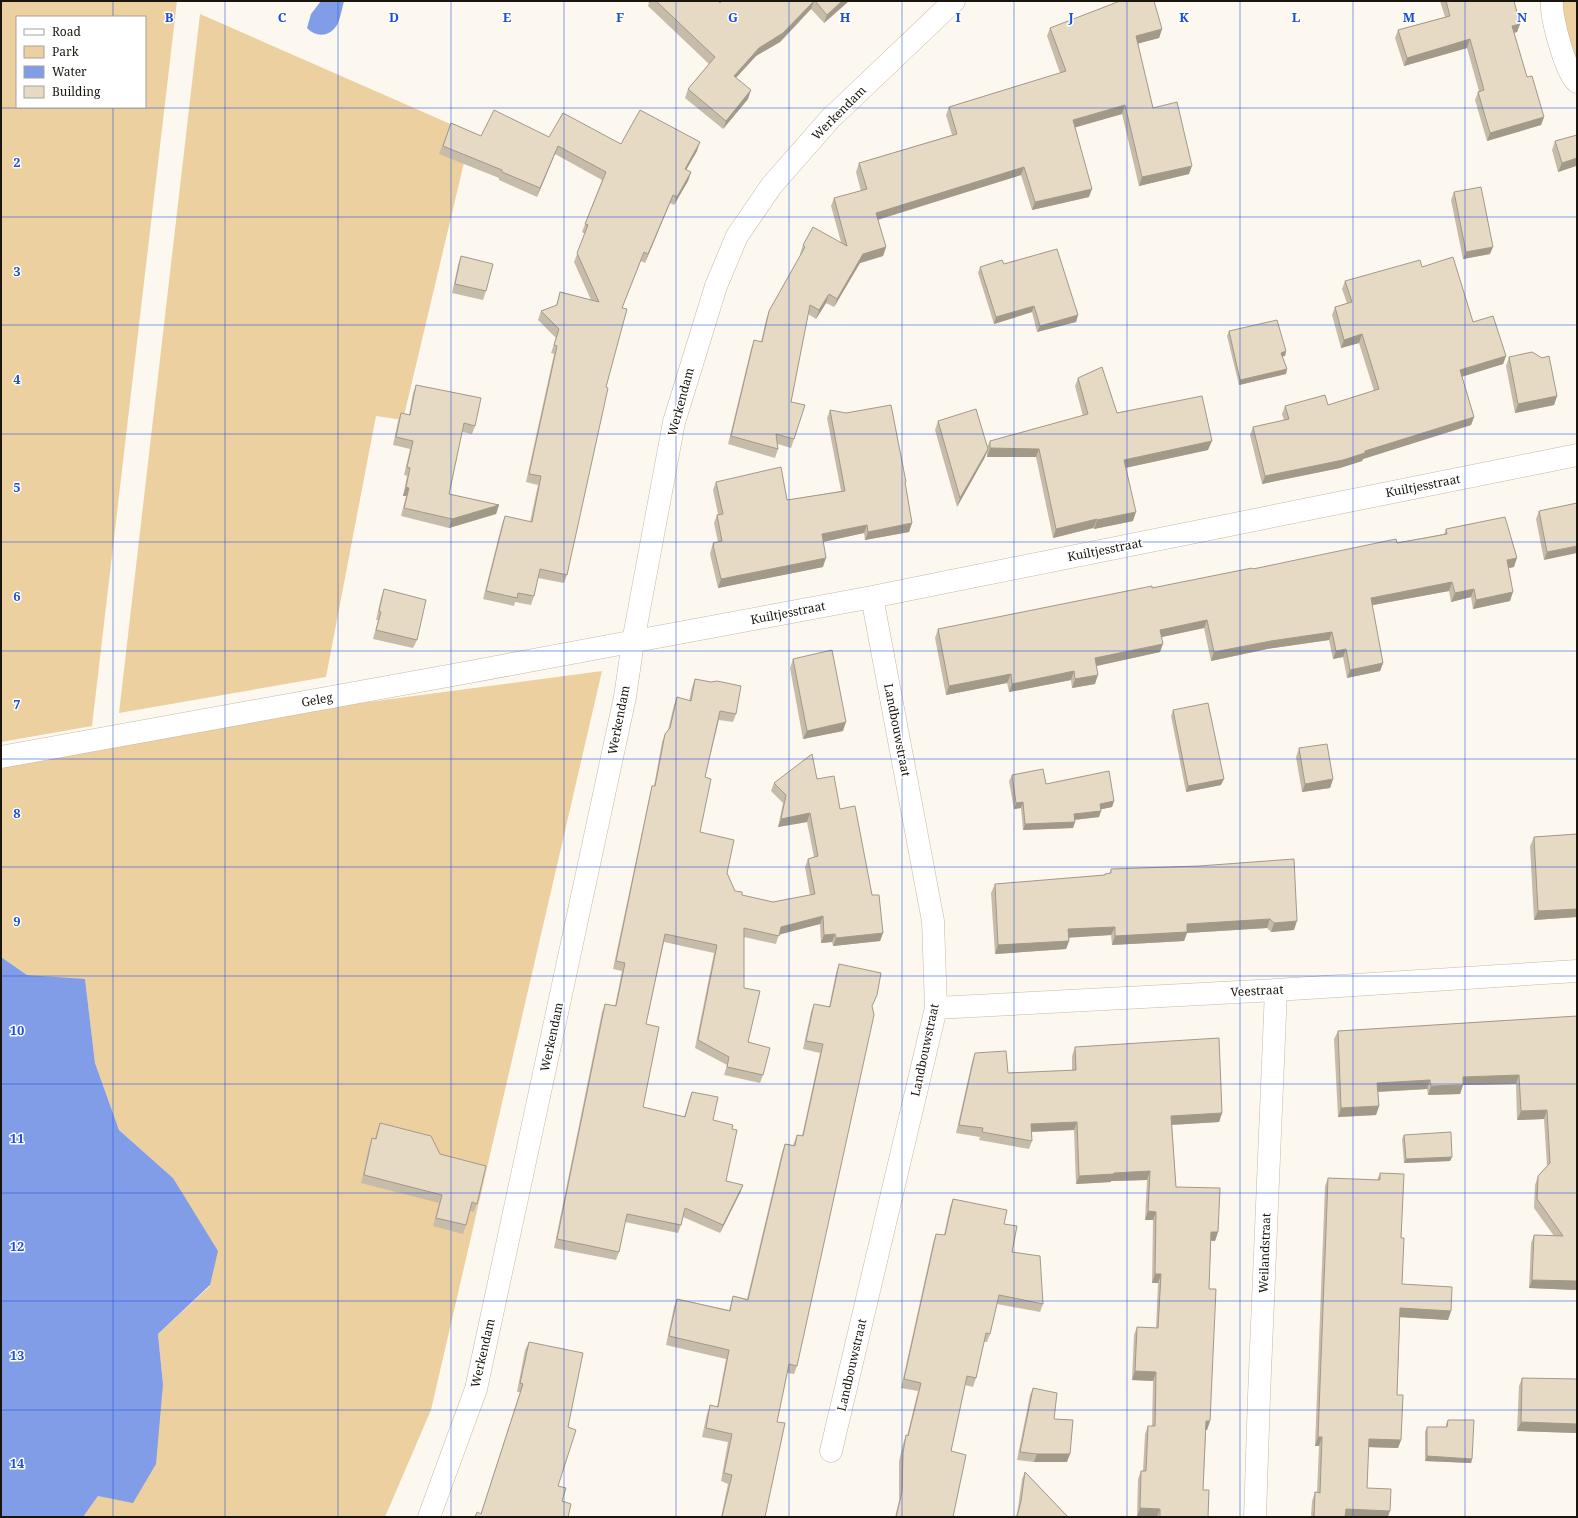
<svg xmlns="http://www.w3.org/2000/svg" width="1578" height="1518" font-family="'Noto Serif',serif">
<rect width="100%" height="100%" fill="#fdf8ef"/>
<path fill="#ecd0a0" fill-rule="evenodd" d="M1 1H177L92 726 1 742ZM17 17H145V107H17Z
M1562 1H1577V65L1566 30Z
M200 14 471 133 403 420 376 416 326 677 119 713Z
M602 671 431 1410 385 1517H83L98 1496 163 1384 158 1334 210 1286 173 1178 119 1130 95 1063 85 980 27 975 1 957V767L293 712Z"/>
<path fill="#829de8" d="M321 1H344C342 8 341 16 338 23 332 36 317 39 307 28L311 14Z
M1 957 27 975 85 979 95 1063 119 1130 173 1178 218 1251 210 1285 158 1334 163 1384 156 1464 133 1503 98 1496 83 1517H1Z"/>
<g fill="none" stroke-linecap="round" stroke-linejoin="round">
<defs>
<path id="street" d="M1552 1C1550 15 1566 74 1577 82
M1 757 464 673 872 597 1577 455
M936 1008 1276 990 1577 971
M831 1451 936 1008 933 921 872 597
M429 1517 476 1389 625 697 633 642 674 422 716 286 737 236 772 185 830 119 954 1
M1255 1517 1259 1396 1276 990"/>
</defs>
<use href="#street" stroke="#c5b8a3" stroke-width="23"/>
<use href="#street" stroke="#fff" stroke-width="22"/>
</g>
<path fill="#c7bba9" d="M647 1H718L720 3 722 1H849L824 23 811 9 780 42 756 56 736 78 748 99 723 129 685 98 688 89 709 64 648 6 649 3Z
M1440 1H1514L1520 24 1517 32 1514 33 1527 77 1544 117 1541 125 1487 141 1475 100 1478 92 1479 91 1467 48 1404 66 1395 38 1398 30 1445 17Z
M1050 28 1162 29 1159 38 1137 43 1153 108 1189 174 1139 186 1122 114 1075 127 1089 197 1032 210 1021 175 878 220 886 247 883 256 860 263 834 307 826 303 816 319 808 314 791 402 805 405 791 448 778 444V449L775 458 728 444 751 349 754 340 761 342 766 320 769 311 801 254H800L803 245 841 242 831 206 834 198 861 191 856 172 859 163 952 135 946 115 949 107 1060 73 1047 36Z
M451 123 481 136 549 137 697 151 686 170 691 172 688 181 674 205 670 203 645 263 641 261 622 308 567 575 564 583 538 578 534 596 531 605 515 602 514 606 483 599 502 524 505 516 530 522 538 485 526 482 554 354 551 353 556 338 538 320 541 311 556 306 560 292 591 300 574 262 585 234 582 232 602 180 555 154 537 197 499 180V178L439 154Z
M1577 135V170L1576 166 1558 172 1552 150 1555 141Z
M1454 192 1490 254 1463 259 1451 200Z
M461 256 486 291 483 300 452 293 458 265Z
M1004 264 1078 315 1076 322 1037 332 1032 312 994 324 978 273 980 267Z
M1422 267 1473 322 1506 356 1503 364 1462 377 1474 417 1471 425 1363 459 1362 461 1340 468 1262 484 1250 435 1253 427 1284 420 1282 414 1285 406 1328 405 1374 391 1359 343 1341 348 1332 315 1335 307 1347 303 1342 289 1345 281Z
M1229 331 1286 351 1285 356H1282L1287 369 1286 374 1239 385 1227 336Z
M1509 357 1542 358 1557 396 1554 405 1515 413 1506 366Z
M1078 378 1117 413 1208 450 1125 468 1133 521 1094 529 1093 528 1053 538 1036 457H987V452L985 457 957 507 935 430 938 421 987 447 990 441 1083 416 1075 386Z
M416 385 475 426 472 434 462 432 449 494 499 505 496 514 449 528 401 516 406 496H403L407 476 404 475 410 449 393 445 398 421 401 413 409 415 413 393Z
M830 410 905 484 912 523 909 532 865 540 864 533 823 542V567L718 588 710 554 713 543 718 542 714 523 717 515 718 514 713 490 716 482 787 500 841 491 827 418Z
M1577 503 1544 560 1536 519 1539 511Z
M1446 529 1514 567 1508 568 1510 601 1473 609 1471 597 1451 602 1449 591 1372 605 1383 663 1380 671 1347 678 1343 657 1333 659 1329 640 1267 649 1211 661 1204 628 1162 637 1160 652 1096 666 1095 684 1072 688 1071 680 1009 692 1007 683 946 695 935 638 938 629 1152 588 1444 534Z
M384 589 417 640 413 648 373 639 378 620H376L381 598Z
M793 659 843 731 803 739 790 668Z
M695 679 736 714 733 722 719 720 705 777 700 832 727 873 735 891 742 895 773 902 810 895 805 867 808 859 814 857 807 822 778 827 783 803 771 791 774 783 817 779 840 809 872 895 883 933 880 941 833 946 832 942 821 943 820 924 779 934 776 944 744 937V988L748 1042 763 1075 760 1083 724 1075 727 1065 695 1048 714 953 664 942 646 1024 643 1107 684 1117 689 1100 692 1092 713 1120 726 1181 743 1185 740 1193 720 1233 683 1217 681 1225 678 1233 625 1222 619 1252 616 1260 554 1248 602 1012 605 1004 615 1006 622 971 613 969 650 794 652 786H654L662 742 665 734 668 730 674 705 677 697 689 701 692 687Z
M1173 710 1221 785 1186 792 1171 716Z
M1299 748 1333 779 1330 788 1302 792 1296 757Z
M1012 775 1046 784 1114 801 1112 807 1101 809 1099 817 1075 820V822L1073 828 1023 830 1021 808 1014 809 1009 781Z
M1577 834V917L1534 920 1530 846 1534 837Z
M1199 866 1294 930 1271 932 1267 928 1187 933 1184 941 1112 945 1111 935 1069 937V941L1066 949 995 954 991 893 995 884 1104 876 1105 874H1109L1111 869Z
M839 964 872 1007 797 1366 794 1374 787 1373 777 1422 765 1517H721L728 1484 721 1481 728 1442 702 1437 707 1414 710 1405 717 1407 726 1359 666 1345 674 1307 677 1299 729 1310 733 1296 747 1299 782 1152 785 1144 793 1145 797 1135 802 1136 820 1053 803 1049 811 1012 814 1004 829 1007 836 973Z
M1577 1016V1286L1576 1290 1529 1288 1531 1243 1534 1235 1554 1236 1534 1208 1535 1185 1538 1176 1547 1166 1544 1119 1517 1120 1516 1084 1463 1085 1460 1094 1428 1095 1427 1089 1378 1092 1379 1106 1376 1115 1338 1117 1334 1039 1338 1031Z
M1075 1047 1222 1113 1219 1122 1172 1125 1176 1187 1218 1232 1215 1241H1211L1209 1289 1210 1421 1207 1430H1206L1203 1490 1208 1517H1137L1138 1479 1141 1471H1143L1145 1434 1148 1426H1152L1153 1381 1132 1380 1134 1335 1137 1327 1156 1328 1158 1283H1152L1153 1220H1145L1147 1180 1111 1181V1182L1076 1184 1074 1130 1031 1132 1032 1141 1029 1149 979 1140 980 1137 956 1133 972 1062 975 1053 1008 1073 1072 1070V1056Z
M380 1123 440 1154 477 1204 474 1212 470 1211 466 1225 463 1234 433 1226 439 1203 361 1183 369 1147 372 1138 375 1139 377 1131Z
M1404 1135 1452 1157 1450 1161 1404 1163 1402 1139Z
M1380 1173 1401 1238 1402 1284 1451 1311 1448 1320 1400 1317 1397 1395 1401 1440 1398 1448 1368 1447 1367 1488 1388 1517H1311L1312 1501 1315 1492H1317L1319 1446H1315L1325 1186 1328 1178 1377 1180Z
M953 1199 1004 1224 1012 1252 1043 1304 1040 1312 997 1304 990 1334 987 1342H984L976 1378 973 1387 965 1385 951 1451 953 1517H895L899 1501V1461L903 1444 906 1435 907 1436 918 1391 901 1388 933 1243 936 1234 944 1235 950 1207Z
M529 1342 568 1427 558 1486 475 1517 481 1513 520 1392H517L525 1350Z
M1522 1378 1577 1379V1429L1576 1433 1517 1431 1519 1386Z
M1033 1388 1054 1419 1067 1462H1034L1017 1460 1030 1395Z
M1448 1420 1472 1459 1471 1463 1425 1461V1432L1427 1427H1446V1424Z
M1025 1472 1068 1517H1016L1018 1508 1022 1479Z"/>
<path fill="#a29989" d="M814 1 811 9 780 42 756 56 730 84 734 76 759 48Z
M842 1H849L824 23 827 15Z
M1520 24 1517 32 1509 34 1512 26Z
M1162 29 1159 38 1133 45 1136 36Z
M1470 39 1467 48 1404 66 1407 58Z
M751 90 748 99 723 129 726 121Z
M1125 105 1122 114 1070 129 1073 120Z
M1544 117 1541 125 1487 141 1490 133Z
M700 142 697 151 682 177 685 169Z
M558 146 555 154 537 197 540 188Z
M1577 158V163L1576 166 1558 172 1562 163Z
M1192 166 1189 174 1139 186 1142 177Z
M1024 167 1021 175 873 221 876 213Z
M691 172 688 181 674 205 677 197Z
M1092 189 1089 197 1032 210 1035 202Z
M673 195 670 203 645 263 648 254Z
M886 247 883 256 860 263 834 307 837 299 863 254Z
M1493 247 1490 254 1463 259 1466 252Z
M829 294 826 303 816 319 819 310Z
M1034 306 1032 312 994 324 996 317Z
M1078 315 1076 322 1037 332 1040 326Z
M1362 334 1359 343 1341 348 1344 340Z
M1286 351 1285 356 1279 357 1281 353Z
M1506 356 1503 364 1457 378 1460 370Z
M1287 369 1286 374 1239 385 1240 380Z
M1557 396 1554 405 1515 413 1518 404Z
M1474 417 1471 425 1363 459 1362 461 1340 468 1262 484 1265 476 1365 451Z
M1212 441 1208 450 1120 469 1124 460Z
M990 448 1039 449 1036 457H987Z
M988 449 985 457 957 507 960 498Z
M406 487 409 488 406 496H403Z
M499 505 496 514 449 528 452 519Z
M1136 512 1133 521 1094 529 1097 520Z
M1097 519 1093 528 1053 538 1056 529Z
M912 523 909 532 865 540 868 532Z
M867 525 864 533 818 543 822 534Z
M1577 546V553L1544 560 1547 552Z
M826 558 823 567 718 588 721 579Z
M1517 558 1514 567 1504 569 1507 560Z
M1452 582 1449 591 1368 606 1371 598Z
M1474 589 1471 597 1451 602 1455 593Z
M1513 592 1510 601 1473 609 1476 600Z
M1207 620 1204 628 1157 638 1160 630Z
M1332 632 1329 640 1267 649 1211 661 1214 652 1271 641Z
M1163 644 1160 652 1092 667 1095 658Z
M1346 649 1343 657 1333 659 1336 651Z
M1383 663 1380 671 1347 678 1350 670Z
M1074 671 1071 680 1009 692 1012 684Z
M1011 674 1007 683 946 695 949 686Z
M1098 675 1095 684 1072 688 1075 679Z
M846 722 843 731 803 739 807 731Z
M1224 779 1221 785 1186 792 1188 786Z
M1333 779 1330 788 1302 792 1305 784Z
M1114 801 1112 807 1098 810 1100 804Z
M1023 802 1021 808 1014 809 1016 803Z
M1101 811 1099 817 1072 820 1074 814Z
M810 813 807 822 778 827 781 819Z
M1075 822 1073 828 1023 830 1025 824Z
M1577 909V917L1534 920 1538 911Z
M823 916 820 924 778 935 781 927Z
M1270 919 1267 928 1187 933 1184 941 1112 945 1115 936 1187 924Z
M1297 921 1294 930 1271 932 1274 923Z
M1115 927 1111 935 1065 938 1068 929Z
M883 933 880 941 833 946 836 938Z
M835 934 832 942 821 943 824 935Z
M1069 941 1066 949 995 954 998 945Z
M1519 1075 1516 1084 1463 1085 1460 1094 1428 1095 1431 1086 1463 1077Z
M1430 1080 1427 1089 1374 1092 1377 1083Z
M1379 1106 1376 1115 1338 1117 1341 1108Z
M1547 1110 1544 1119 1517 1120 1521 1111Z
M1222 1113 1219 1122 1168 1125 1171 1116Z
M1077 1122 1074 1130 1028 1132 1031 1124Z
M1452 1157 1450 1161 1404 1163 1406 1159Z
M1150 1171 1147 1180 1111 1181V1182L1076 1184 1079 1176 1114 1173Z
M743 1185 740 1193 720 1233 723 1225Z
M1148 1211 1156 1212 1153 1220H1145Z
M1211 1232H1218L1215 1241 1208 1240Z
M1155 1274H1161L1158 1283H1152Z
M1532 1280 1577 1281V1286L1576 1290 1529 1288Z
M1400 1308 1451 1311 1448 1320 1397 1317Z
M1135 1371 1156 1372 1153 1381 1132 1380Z
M1206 1421H1210L1207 1430H1203Z
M1521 1422 1577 1424V1429L1576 1433 1517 1431Z
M1318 1437H1322L1319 1446H1315Z
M1369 1439 1401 1440 1398 1448 1366 1447Z
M1037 1454H1070L1067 1462H1034Z
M1427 1456 1472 1459 1471 1463 1425 1461Z
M1140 1508 1160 1509 1157 1517H1137Z
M1346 1509 1390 1511 1388 1517H1343Z"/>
<path fill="#e7dac4" stroke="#a29989" d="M656 1H718L720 3 722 1H814L783 33 759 48 734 76 751 90 726 121 688 89 715 57Z
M815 1H842L827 15Z
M1120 1H1154L1162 29 1136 36 1153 108 1177 102 1192 166 1142 177 1125 105 1073 120 1092 189 1035 202 1024 167 876 213 886 247 863 254 837 299 829 294 819 310 810 305 791 402 805 405 794 439 776 434 778 449 731 436 754 340 762 342 769 311 805 247 803 245 813 227 847 246 834 198 867 189 859 163 957 134 949 107 1066 71 1050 28Z
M1446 1H1514L1520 24 1512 26 1527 77 1532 76 1544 117 1490 133 1478 92 1484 90 1470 39 1407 58 1398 30 1450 16Z
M494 110 549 137 563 113 621 144 640 110 700 142 685 169 691 172 677 197 673 195 648 254 644 252 622 308 627 309 606 387 608 388 567 575 540 569 534 596 518 593 517 598 486 591 505 516 532 522 541 476 529 474 557 346 554 345 559 329 541 311 557 305 560 292 599 302 577 253 588 225 585 224 606 172 558 146 540 188 502 172V170L443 146 451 123 481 136Z
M1577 135V158L1562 163 1555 141Z
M1481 187 1493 247 1466 252 1454 192Z
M1057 249 1078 315 1040 326 1034 306 996 317 980 267 1002 260 1004 264Z
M461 256 493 264 486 291 455 284Z
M1453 257 1473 322 1493 316 1506 356 1460 370 1474 417 1365 451V453L1343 460 1265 476 1253 427 1289 419 1285 406 1325 395 1328 405 1379 389 1362 334 1344 340 1335 307 1352 302 1345 281 1420 260 1422 267Z
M1277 320 1286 351 1281 353 1287 369 1240 380 1229 331Z
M1532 352 1542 358 1549 356 1557 396 1518 404 1509 357Z
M1102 367 1117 413 1202 396 1212 441 1124 460 1136 512 1097 520V519L1056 529 1039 449 990 448V441L1088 414 1078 378Z
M416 385 481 398 475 426 464 423 449 494 499 505 452 519 404 508 409 488 406 487 410 468 407 467 413 441 396 437 401 413 410 415Z
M891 405 906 482H905L912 523 868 532 867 525 822 534 826 558 721 579 713 545H714L713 543 722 541 717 515 723 514 716 482 781 467 787 500 845 491 830 410 846 413Z
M976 409 988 449 960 498 938 421Z
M1577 503V546L1547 552 1539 511Z
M1505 517 1517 558 1507 560 1513 592 1476 600 1474 589 1455 593 1452 582 1371 598 1383 663 1350 670 1346 649 1336 651 1332 632 1271 641 1214 652 1207 620 1160 630 1163 644 1095 658 1098 675 1075 679 1074 671 1012 684 1011 674 949 686 938 629 1152 586V588L1252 568 1253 569 1396 539 1397 543 1447 534 1446 529Z
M384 589 426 600 417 640 376 630 381 612 379 611Z
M832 650 846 722 807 731 793 659Z
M695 679 711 682 717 681 741 686 736 714 720 711 705 777 711 779 700 832 734 840 727 873 735 891 742 892V895L773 902 815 894 808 859 818 856 810 813 781 819 786 795 774 783 812 754 817 779 834 776 840 809 855 806 872 895H879L883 933 836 938 835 934 824 935 823 916 781 927 779 936 744 928V988L760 991 748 1042 770 1048 763 1075 727 1067 729 1057 698 1040 717 945 665 934 646 1024 659 1027 643 1107 685 1117 692 1092 718 1097 713 1120 733 1125 732 1129 737 1130 726 1181 743 1185 723 1225 685 1208 681 1225 627 1214 619 1252 557 1239 605 1004 616 1006 625 963 616 961 652 786H655L665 734 670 728 677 697 691 701Z
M1208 703 1224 779 1188 786 1173 710Z
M1327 744 1333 779 1305 784 1299 748Z
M1043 769 1046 784 1109 771 1114 801 1100 804 1101 811 1074 814 1075 822 1025 824 1023 802 1016 803 1012 775Z
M1577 834V909L1538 911 1534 837Z
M1294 859 1297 921 1274 923 1270 919 1187 924V932L1115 936V927L1068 929 1069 941 998 945 995 884 1105 875V874L1111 873V869L1199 866Z
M839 964 881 973 877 995 872 1006 874 1015 797 1366 789 1364 777 1422 785 1423 765 1517H722L732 1475 724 1473 732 1434 706 1428 710 1405 718 1407 729 1350 669 1336 677 1299 730 1311 733 1296 748 1300 785 1144 795 1146 797 1135 803 1136 823 1044 806 1041 814 1004 830 1007Z
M1577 1016V1281L1532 1280 1534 1235 1563 1236 1537 1199 1538 1176 1550 1163 1547 1110 1521 1111 1519 1075 1463 1077V1085L1431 1086 1430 1080 1377 1083 1379 1106 1341 1108 1338 1031Z
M1219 1038 1222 1113 1171 1116 1176 1187 1220 1188 1218 1232H1211L1209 1289H1216L1210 1421H1206L1203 1490H1209L1208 1517H1160V1509L1140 1508 1141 1471H1146L1148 1426H1155L1156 1372 1135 1371 1137 1327 1158 1328 1161 1274H1155L1156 1212 1148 1211 1150 1171 1114 1173V1174L1079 1176 1077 1122 1031 1124 1032 1141 982 1132 983 1128 959 1125 975 1053 1006 1051 1008 1073 1076 1070 1075 1047Z
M380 1123 431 1136 440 1154 486 1166 477 1204 472 1202 466 1225 436 1218 442 1195 364 1175 372 1138 376 1139Z
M1451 1132 1452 1157 1406 1159 1404 1135Z
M1380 1173 1404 1174 1401 1238H1404L1402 1284 1452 1287 1451 1311 1400 1308 1397 1395H1403L1401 1440 1369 1439 1367 1488 1391 1489 1390 1511 1346 1509 1345 1517H1314L1315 1492 1320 1493 1322 1437H1318L1328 1178 1380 1180Z
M953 1199 1007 1210 1004 1224 1017 1226 1012 1252 1040 1256 1043 1304 999 1295 990 1334 986 1333 976 1378 967 1376 951 1451 966 1455 953 1517H896L902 1492 903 1453 906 1435 908 1436 921 1383 904 1379 936 1234 945 1235Z
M529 1342 583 1353 568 1427 576 1430 558 1486 566 1488 562 1501 571 1504 568 1517H475L477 1512 481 1514 523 1384 520 1383Z
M1522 1378 1577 1379V1424L1521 1422Z
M1033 1388 1057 1393 1054 1419 1073 1420 1070 1454H1037L1020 1452Z
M1448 1420H1474L1472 1459 1427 1456V1427H1447Z
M1025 1472 1068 1517H1017L1021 1501Z"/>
<path fill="none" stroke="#1d4ed8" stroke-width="1" stroke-opacity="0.55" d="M113 1V17M225 1V1517M338 1V1517M451 1V1517M564 1V1517M676 1V1517M789 1V1517M902 1V1517M1014 1V1517M1127 1V1517M1240 1V1517M1353 1V1517M1465 1V1517M113 107V1517M1 108H1577M1 217H1577M1 325H1577M1 434H1577M1 542H1577M1 651H1577M1 759H1577M1 867H1577M1 976H1577M1 1084H1577M1 1193H1577M1 1301H1577M1 1410H1577"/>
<g text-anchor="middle" stroke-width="3" stroke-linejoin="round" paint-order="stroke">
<g font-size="12" fill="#1a160e" stroke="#fff">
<text transform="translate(839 113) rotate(-45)" y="4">Werkendam</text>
<text transform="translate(681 402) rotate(-75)" y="4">Werkendam</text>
<text transform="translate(1423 486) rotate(-11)" y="4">Kuiltjesstraat</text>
<text transform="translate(1105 550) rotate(-11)" y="4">Kuiltjesstraat</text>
<text transform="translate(788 613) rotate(-11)" y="4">Kuiltjesstraat</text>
<text transform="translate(317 700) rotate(-10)" y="4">Geleg</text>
<text transform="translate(619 720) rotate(-79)" y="4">Werkendam</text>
<text transform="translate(897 730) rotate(79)" y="4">Landbouwstraat</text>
<text transform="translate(1257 991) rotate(-3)" y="4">Veestraat</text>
<text transform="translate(552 1037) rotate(-78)" y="4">Werkendam</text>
<text transform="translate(925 1050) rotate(-78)" y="4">Landbouwstraat</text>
<text transform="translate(1265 1253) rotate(-88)" y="4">Weilandstraat</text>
<text transform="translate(483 1353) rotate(-77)" y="4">Werkendam</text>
<text transform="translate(852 1365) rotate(-77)" y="4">Landbouwstraat</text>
</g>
</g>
<g font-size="13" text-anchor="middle" font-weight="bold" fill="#1d4ed8" stroke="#fff" stroke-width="3" stroke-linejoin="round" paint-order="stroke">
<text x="169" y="22">B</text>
<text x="282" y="22">C</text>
<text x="394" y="22">D</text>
<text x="507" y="22">E</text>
<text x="620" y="22">F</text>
<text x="733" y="22">G</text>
<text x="845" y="22">H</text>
<text x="958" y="22">I</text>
<text x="1071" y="22">J</text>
<text x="1184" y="22">K</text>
<text x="1296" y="22">L</text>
<text x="1409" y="22">M</text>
<text x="1522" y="22">N</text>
<text x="17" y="167">2</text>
<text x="17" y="276">3</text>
<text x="17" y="384">4</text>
<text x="17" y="492">5</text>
<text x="17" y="601">6</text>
<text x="17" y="709">7</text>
<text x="17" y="818">8</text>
<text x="17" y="926">9</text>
<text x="17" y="1035">10</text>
<text x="17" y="1143">11</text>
<text x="17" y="1251">12</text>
<text x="17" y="1360">13</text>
<text x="17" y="1468">14</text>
</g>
<rect width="1578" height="1518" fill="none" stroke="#1a160e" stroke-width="4"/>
<rect x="16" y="16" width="130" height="92" fill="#ffffff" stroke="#a3a29f"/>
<rect x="24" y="29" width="20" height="6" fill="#ffffff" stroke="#a3a29f"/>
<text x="52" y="36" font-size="12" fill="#1a160e">Road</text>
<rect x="24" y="46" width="20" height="12" fill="#ecd0a0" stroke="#a3a29f"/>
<text x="52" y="56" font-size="12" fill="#1a160e">Park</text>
<rect x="24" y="66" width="20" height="12" fill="#829de8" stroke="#a3a29f"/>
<text x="52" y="76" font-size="12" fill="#1a160e">Water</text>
<rect x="24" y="86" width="20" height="12" fill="#e7dac4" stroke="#a3a29f"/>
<text x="52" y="96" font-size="12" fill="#1a160e">Building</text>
</svg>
